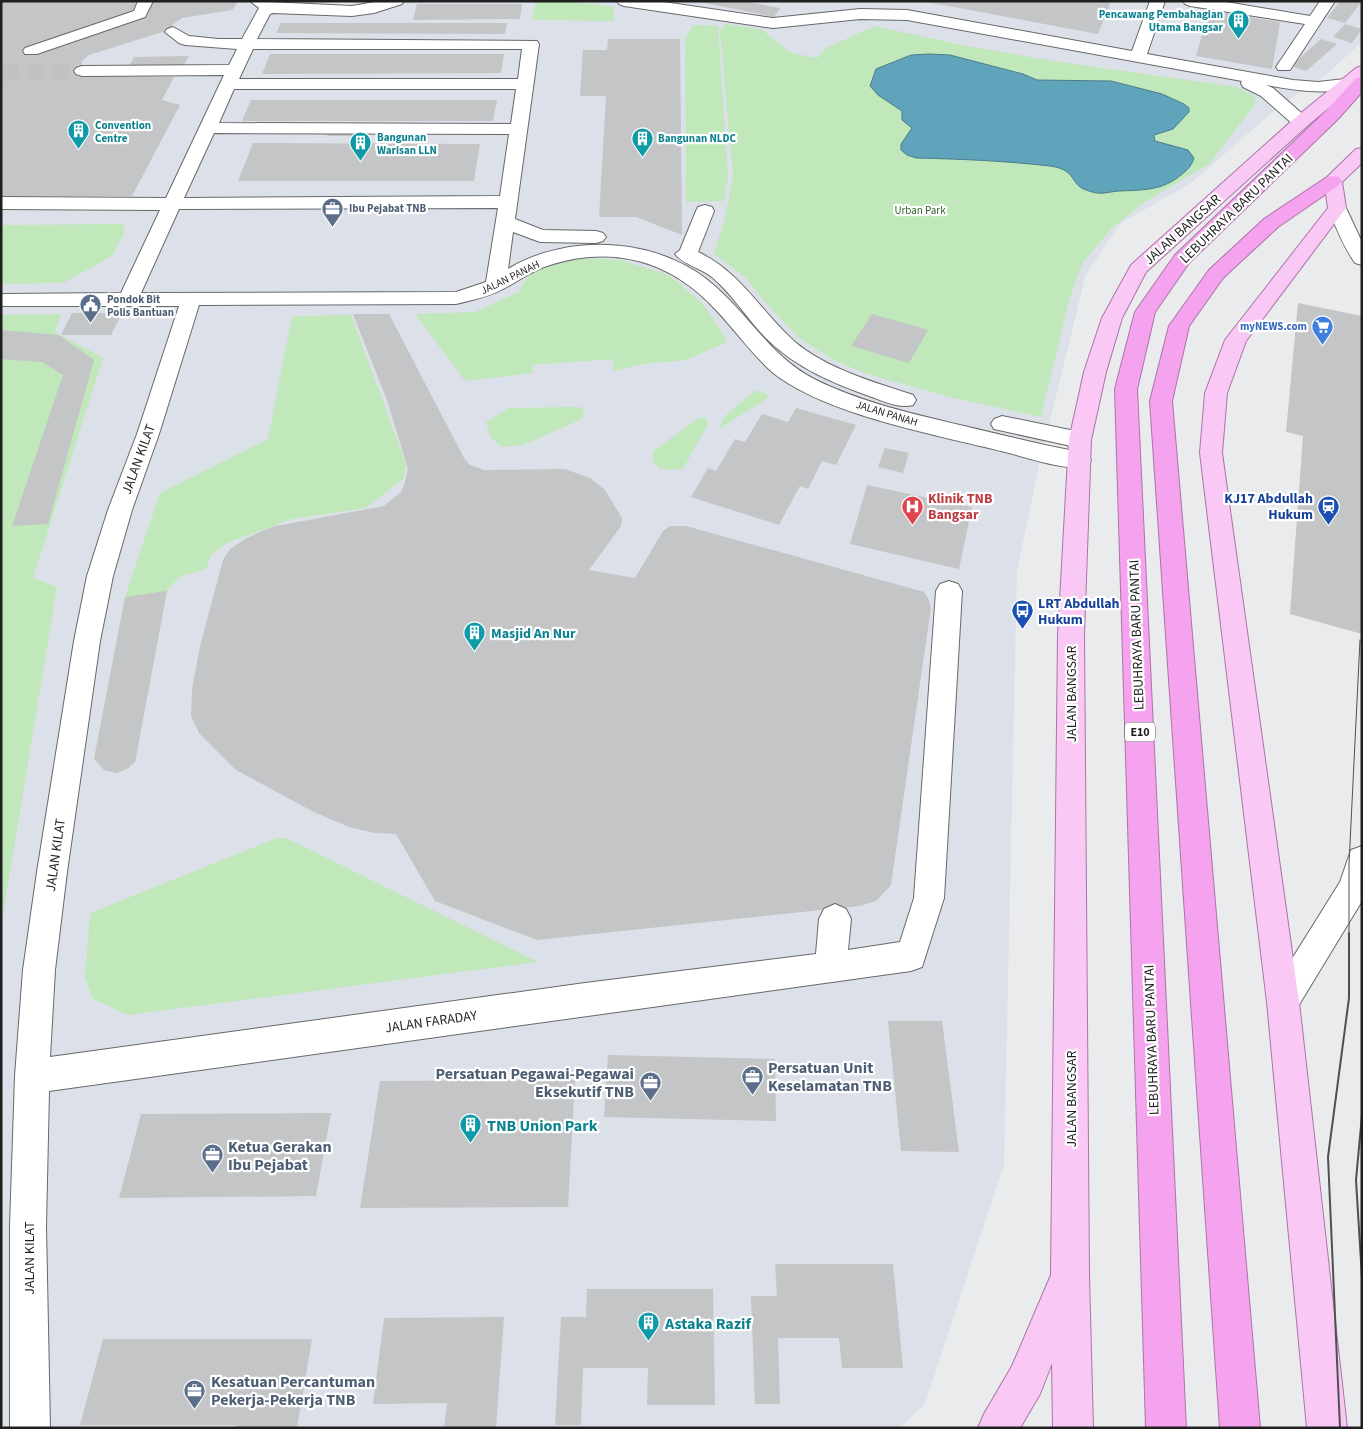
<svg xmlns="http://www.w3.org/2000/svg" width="1363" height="1429" font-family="'Source Sans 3',sans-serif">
<rect width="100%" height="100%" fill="#eaebec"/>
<path fill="#dce0e8" d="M1 1H296L349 5 355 1H1362V42L1329 72 1275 110 1191 183 1121 223 1086 274 1040 461 1017 571 1004 1164 925 1404 899 1428H1Z"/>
<path fill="#c1e8ba" d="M536 1H568L614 7V21L532 20Z
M726 24 761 29 791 53 817 58 826 48 875 26 966 46 1060 62 1237 87 1254 96 1256 103 1210 163 1143 203 1111 229 1083 262 1070 297 1041 417 949 397 864 373 834 360 799 338 764 301 746 278 714 254 726 214 733 176 720 31Z
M693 25 718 26 728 177 724 201 686 202 685 40Z
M123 224 125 232 112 256 63 283 1 284V225Z
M584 258 620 260 669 275 703 304 728 342 685 360 644 364 614 371 613 359 532 365 533 373 465 381 415 314 475 312 519 292 528 275 559 262Z
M61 314 55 332 103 358 33 578 57 587 1 926V315Z
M351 315 406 464 404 478 366 508 292 519 227 543 211 555 206 569 179 577 167 591 135 762C118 778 108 775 94 759L125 597 160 493 268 439 292 316Z
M756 390 767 394 768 398 719 429 725 416Z
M581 407 584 412 582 419 523 445 501 447 490 436 486 422 509 408Z
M699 418H706L708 424 683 469H660L653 461V451Z
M277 838H286L538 962 128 1015 93 999 85 977 90 913Z"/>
<path fill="#5fa4bb" stroke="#4c7c8c" d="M929 54 950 55 1023 74 1037 80 1111 81 1162 94 1184 104 1189 108V112L1173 129 1154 135 1155 141 1188 150 1194 158C1191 167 1187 170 1181 175 1162 191 1142 190 1119 191 1106 192 1101 196 1086 190 1069 184 1078 170 1050 166 1006 161 961 159 916 158L907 155 901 150V144L912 128 902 120V111L878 95 870 86 876 69 911 55Z"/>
<path fill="#c4c5c6" d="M1 1H237L238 2 232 10 182 18 172 25 169 30 89 55 78 65 79 68 92 76 174 77 162 100 180 105 132 196H1Z
M696 1H742L780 8 774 17Z
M922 1H1111L1098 34Z
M1340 1H1362V5L1360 4 1345 23 1327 18Z
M417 4H522L520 19 413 20Z
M1209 10 1280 22 1272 69 1196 56Z
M281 23H507L505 34 276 33Z
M1345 24 1362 29 1352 43 1333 37Z
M608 39H680L682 235 636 217H599L606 96H580L583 50H607Z
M1321 39 1337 44 1306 71 1291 66Z
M270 54H504L501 73 262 74Z
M189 56 183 67 128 68 134 57Z
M251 100H497L493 121H242Z
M329 130H360L358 136H327Z
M377 130H407L405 136H375Z
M253 143 480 144 474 181H238Z
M1298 303 1362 316V634L1290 614 1303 436 1286 432Z
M72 313H122L111 335H61Z
M353 314H389L464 458 470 465 484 470 565 469 590 478 605 490 622 518 621 526 589 570 635 578 663 531 670 526H686L924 592 928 598 931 607 891 885 876 901 859 906 537 940 435 901 396 834 375 833 349 827 314 812 236 770 199 733 191 716 192 689 200 646 223 560 230 549 245 539 271 527 384 506 401 492 404 485 408 469 387 400Z
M872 314 928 330 909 363 851 346Z
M1 330 59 335 94 360 48 524 12 526 63 375 42 362 1 359Z
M796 408 856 425 836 465 822 461 808 489 800 486 779 525 691 497 708 468 716 471 735 439 745 442 762 414 788 422Z
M885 448 909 453 903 473 878 467Z
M867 485 972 507 959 569 850 544Z
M167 591 135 762 127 769 116 773 104 770 94 759 125 597Z
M888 1021H942L959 1152 901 1151Z
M608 1055 775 1059 776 1121 604 1117Z
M575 1080 568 1207 360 1208 380 1081Z
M331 1113 316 1196 119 1198 141 1114Z
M775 1264H893L903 1368H842L839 1338H778L780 1404H755L751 1296H777Z
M587 1289H713L715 1405H647L648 1368H583L581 1425H555L561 1317H586Z
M504 1317 496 1428H444L447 1403 373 1404 384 1318Z
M103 1339H312L297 1428H235L236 1425H80Z"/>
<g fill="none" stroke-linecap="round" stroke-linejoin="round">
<path stroke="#c1c2c3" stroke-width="17" stroke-dasharray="17 9" stroke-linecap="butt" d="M1 73 82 71"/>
<defs>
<path id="minor" d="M138 1H153L145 17 37 54H25L23 51 25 48 134 11Z
M250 1 352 6 380 1H404L402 4 374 13 352 16 273 13 270 14 257 39 537 41 539 44 515 219 543 230 596 231 603 233 606 237 603 241 596 243 540 242 513 232 508 269C571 231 664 238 717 288 753 320 772 358 816 380 863 403 914 414 964 426 1003 435 1041 445 1079 452L1087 454 1091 460 1087 466C1067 472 1026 457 1005 452 938 435 825 415 772 372 751 353 735 330 716 310 671 261 614 245 550 265 532 270 519 281 503 289 489 297 472 300 456 304L199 305 159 434 132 510 113 576 100 641 67 872 55 970 50 1057 585 983 816 954 819 919 824 909 835 904 846 909 851 919 848 950 900 942 914 898 936 591 940 584 949 581 958 584 962 591 944 898 922 967 911 971 49 1091 46 1226 50 1428H10V1226L15 1076 23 970 37 872 74 641 87 576 108 510 137 434 179 306H1V294L121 293 160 210 1 209V197L166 198 224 75 82 76 76 74 74 71 76 68 82 66 229 65 237 49 185 45 179 43 165 32 167 29 173 27 189 36 218 39H242L259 8ZM253 49H522L518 79H239ZM234 89H516L511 124 219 123ZM214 133 509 134 500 196 184 198ZM498 208 486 282 456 292 141 293 179 209Z
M617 1H657L773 18 860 9 907 10 1132 51 1150 1H1165L1147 54 1293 80 1318 82 1345 79 1351 80 1353 84 1351 88C1322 95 1295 90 1266 85L1273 88 1307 118 1310 122 1307 126 1301 127 1295 126 1261 96 1243 87 1241 83 1242 81 907 20 860 19 773 28 624 6 619 4Z
M1183 1H1220L1310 16 1320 1H1335L1290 70H1278L1276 67 1305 24 1190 6 1185 4Z
M1337 202 1344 204 1346 208 1362 242V265L1355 263C1343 246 1336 227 1328 208L1330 204Z
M705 205 712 207 714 211 698 252C741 272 761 312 795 342 827 369 874 382 913 395L916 400 913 405C899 409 883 401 869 396 833 383 797 368 769 341 749 322 735 297 713 278 703 269 682 264 675 254L680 250 696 211 698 207Z
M1002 416 1080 432 1088 434 1091 440 1088 446 1080 448 994 429 991 424 994 419Z
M1362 846V901L1294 1013 1283 1018 1272 1013 1267 1002 1272 991 1340 882 1351 850Z"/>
<path id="major" d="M1362 66V80L1307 126 1146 272 1122 318 1106 372 1091 440 1084 635 1089 1276 1093 1428H1053L1052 1363 1040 1394 1020 1428H978L984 1414 1012 1366 1051 1275 1058 635 1069 440 1084 372 1102 318 1131 265 1295 118 1356 68Z
M1362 148V163L1342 182 1346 208 1246 341 1227 393 1222 453 1299 1002 1347 1428H1307L1267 1002 1200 453 1205 393 1225 340 1328 208 1324 181 1327 177 1356 149Z"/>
<path id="highway" d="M1362 77V92L1338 119 1189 263 1155 312 1137 389 1186 1428H1146L1115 389 1135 312 1175 255 1326 111 1356 78Z
M1333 176 1339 177 1342 181 1339 185 1278 227 1223 278 1189 326 1172 401 1260 1428H1220L1150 401 1169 326 1209 270 1264 219 1327 177Z"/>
</defs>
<use href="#minor" stroke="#676869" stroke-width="2"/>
<use href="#major" stroke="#aa75a6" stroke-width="2"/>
<use href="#highway" stroke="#aa75a6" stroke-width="2"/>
<use href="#minor" fill="#fff" fill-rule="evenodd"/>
<use href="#major" fill="#f9c8f5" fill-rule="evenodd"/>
<use href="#highway" fill="#f5a3ee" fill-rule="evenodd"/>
<path stroke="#505051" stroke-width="1" d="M1349 934V864L1360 640"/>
<path stroke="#505051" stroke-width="2" d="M1362 1115 1356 1180 1362 1278
M1340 1428 1328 1157 1349 998V933"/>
</g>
<defs>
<symbol id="building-pin" viewBox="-11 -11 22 30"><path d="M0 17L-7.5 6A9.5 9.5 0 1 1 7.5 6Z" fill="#0f9aa8" stroke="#fff"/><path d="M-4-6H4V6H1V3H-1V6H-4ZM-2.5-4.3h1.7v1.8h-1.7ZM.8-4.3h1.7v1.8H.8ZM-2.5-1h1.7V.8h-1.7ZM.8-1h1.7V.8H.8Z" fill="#fff"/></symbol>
<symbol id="office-pin" viewBox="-11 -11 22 30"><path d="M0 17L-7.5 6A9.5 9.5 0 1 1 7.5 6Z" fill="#5c6f8a" stroke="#fff"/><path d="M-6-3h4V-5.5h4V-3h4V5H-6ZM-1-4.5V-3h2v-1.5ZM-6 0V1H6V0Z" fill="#fff"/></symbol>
<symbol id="civic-pin" viewBox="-11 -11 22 30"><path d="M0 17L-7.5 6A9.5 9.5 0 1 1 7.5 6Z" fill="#5c6f8a" stroke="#fff"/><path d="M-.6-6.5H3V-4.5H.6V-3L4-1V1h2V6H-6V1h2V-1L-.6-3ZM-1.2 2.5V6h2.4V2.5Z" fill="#fff"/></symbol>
<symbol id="supermarket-pin" viewBox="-11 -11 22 30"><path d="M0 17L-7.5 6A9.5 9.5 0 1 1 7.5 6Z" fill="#3f7fe0" stroke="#fff"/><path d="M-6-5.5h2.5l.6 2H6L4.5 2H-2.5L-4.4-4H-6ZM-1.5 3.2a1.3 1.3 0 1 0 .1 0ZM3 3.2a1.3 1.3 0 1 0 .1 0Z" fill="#fff"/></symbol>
<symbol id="hospital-pin" viewBox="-11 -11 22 30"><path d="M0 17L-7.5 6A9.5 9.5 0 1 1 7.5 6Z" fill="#e0444e" stroke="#fff"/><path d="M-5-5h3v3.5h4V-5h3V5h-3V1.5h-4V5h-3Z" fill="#fff"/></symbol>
<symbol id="station-pin" viewBox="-11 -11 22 30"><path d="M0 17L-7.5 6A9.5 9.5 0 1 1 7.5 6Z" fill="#1a4fb4" stroke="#fff"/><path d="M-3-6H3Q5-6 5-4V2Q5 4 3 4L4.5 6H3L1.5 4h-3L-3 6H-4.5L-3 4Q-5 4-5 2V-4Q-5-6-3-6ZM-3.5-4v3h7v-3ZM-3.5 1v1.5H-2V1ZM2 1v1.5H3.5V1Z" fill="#fff"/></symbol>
<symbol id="bus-pin" viewBox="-11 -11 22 30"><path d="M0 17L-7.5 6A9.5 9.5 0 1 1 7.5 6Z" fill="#1a4fb4" stroke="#fff"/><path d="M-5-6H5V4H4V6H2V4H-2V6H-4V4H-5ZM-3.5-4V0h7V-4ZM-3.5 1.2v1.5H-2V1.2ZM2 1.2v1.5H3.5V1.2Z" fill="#fff"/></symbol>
</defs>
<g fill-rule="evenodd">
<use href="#building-pin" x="1226" y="8" width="25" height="34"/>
<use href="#building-pin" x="66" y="118" width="25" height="34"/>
<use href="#building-pin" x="630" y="126" width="25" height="34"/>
<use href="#building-pin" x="348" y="130" width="25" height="34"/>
<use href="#office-pin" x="320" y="196" width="25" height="34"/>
<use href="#civic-pin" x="78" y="292" width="25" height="34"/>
<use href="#supermarket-pin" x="1310" y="314" width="25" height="34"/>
<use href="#hospital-pin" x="900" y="494" width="25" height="34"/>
<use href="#station-pin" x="1316" y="494" width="25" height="34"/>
<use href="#bus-pin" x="1010" y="598" width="25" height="34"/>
<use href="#building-pin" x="462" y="620" width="25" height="34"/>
<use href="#office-pin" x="740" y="1064" width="25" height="34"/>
<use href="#office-pin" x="638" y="1070" width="25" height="34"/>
<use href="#building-pin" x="458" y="1112" width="25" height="34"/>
<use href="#office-pin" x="200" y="1142" width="25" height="34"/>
<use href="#building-pin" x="636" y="1310" width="25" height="34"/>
<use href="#office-pin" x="182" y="1378" width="25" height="34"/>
</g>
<g text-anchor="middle" stroke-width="4.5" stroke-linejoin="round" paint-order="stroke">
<g font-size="11" font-weight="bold" fill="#0d838f" stroke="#fff" text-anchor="start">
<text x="1223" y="18" text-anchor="end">Pencawang Pembahagian<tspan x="1223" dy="13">Utama Bangsar</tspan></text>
<text x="95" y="129">Convention<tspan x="95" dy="13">Centre</tspan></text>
<text x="377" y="141">Bangunan<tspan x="377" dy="13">Warisan LLN</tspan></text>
<text x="658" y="142">Bangunan NLDC</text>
</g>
<g font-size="11" font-weight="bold" fill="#4e5e75" stroke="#fff" text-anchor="start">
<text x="349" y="212">Ibu Pejabat TNB</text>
<text x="107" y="303">Pondok Bit<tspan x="107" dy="13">Polis Bantuan</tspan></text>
</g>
<g font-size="11" fill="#326529" stroke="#fff">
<text x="920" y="214">Urban Park</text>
</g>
<g font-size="11" fill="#1f1f20" stroke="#fff">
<text transform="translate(510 277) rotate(-26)" y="4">JALAN PANAH</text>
<text transform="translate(887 413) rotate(17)" y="4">JALAN PANAH</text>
</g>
<g font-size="11" font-weight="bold" fill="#366cbe" stroke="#fff" text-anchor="end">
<text x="1307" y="330">myNEWS.com</text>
</g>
<rect fill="#fff" stroke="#626263" stroke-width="1" x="1125" y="722.5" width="30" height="19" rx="4"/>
<g font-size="12" font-weight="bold" fill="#1f1f20">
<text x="1140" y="736">E10</text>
</g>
<g font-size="14" fill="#1f1f20" stroke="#fff">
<text transform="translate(1236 208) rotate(-44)" y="5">LEBUHRAYA BARU PANTAI</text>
<text transform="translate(1182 229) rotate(-42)" y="5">JALAN BANGSAR</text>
<text transform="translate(138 459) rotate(-70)" y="5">JALAN KILAT</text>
<text transform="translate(1136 635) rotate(-92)" y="5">LEBUHRAYA BARU PANTAI</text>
<text transform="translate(1071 694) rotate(-90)" y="5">JALAN BANGSAR</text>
<text transform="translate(55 855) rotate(-82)" y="5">JALAN KILAT</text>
<text transform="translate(431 1021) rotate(-8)" y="5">JALAN FARADAY</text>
<text transform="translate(1151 1040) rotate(-92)" y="5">LEBUHRAYA BARU PANTAI</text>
<text transform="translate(1071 1099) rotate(-90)" y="5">JALAN BANGSAR</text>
<text transform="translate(29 1258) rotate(-90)" y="5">JALAN KILAT</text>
</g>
<g font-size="14" font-weight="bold" fill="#be3a42" stroke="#fff" text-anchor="start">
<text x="928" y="503">Klinik TNB<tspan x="928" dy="16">Bangsar</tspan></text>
</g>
<g font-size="14" font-weight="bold" fill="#164399" stroke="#fff" text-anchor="end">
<text x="1313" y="503">KJ17 Abdullah<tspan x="1313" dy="16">Hukum</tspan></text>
<text x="1038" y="608" text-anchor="start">LRT Abdullah<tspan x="1038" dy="16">Hukum</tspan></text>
</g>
<g font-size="14" font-weight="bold" fill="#0d838f" stroke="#fff" text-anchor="start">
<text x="491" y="638">Masjid An Nur</text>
</g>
<g font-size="16" font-weight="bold" fill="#4e5e75" stroke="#fff" text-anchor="start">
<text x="768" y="1073">Persatuan Unit<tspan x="768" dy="18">Keselamatan TNB</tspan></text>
<text x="634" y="1079" text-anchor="end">Persatuan Pegawai-Pegawai<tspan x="634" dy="18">Eksekutif TNB</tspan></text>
<text x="228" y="1152">Ketua Gerakan<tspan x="228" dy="18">Ibu Pejabat</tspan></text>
<text x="211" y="1387">Kesatuan Percantuman<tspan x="211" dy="18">Pekerja-Pekerja TNB</tspan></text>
</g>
<g font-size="16" font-weight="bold" fill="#0d838f" stroke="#fff" text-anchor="start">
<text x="487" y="1131">TNB Union Park</text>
<text x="665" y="1329">Astaka Razif</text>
</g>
</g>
<rect width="1363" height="1429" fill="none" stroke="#1f1f20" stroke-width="5"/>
</svg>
